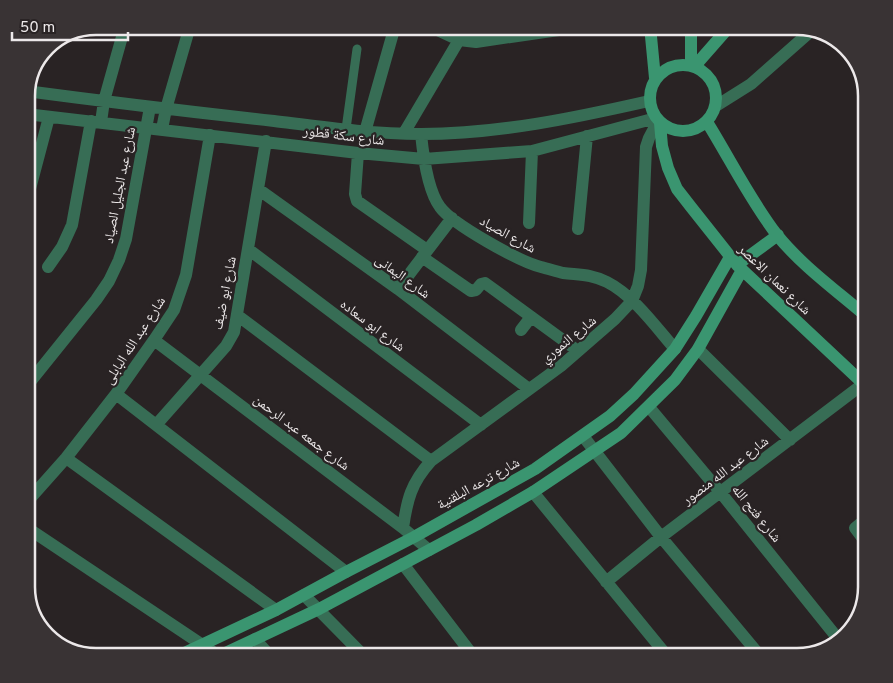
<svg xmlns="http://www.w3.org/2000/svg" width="893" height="683" font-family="Overpass,'Noto Naskh Arabic',sans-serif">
<rect width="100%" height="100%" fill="#292324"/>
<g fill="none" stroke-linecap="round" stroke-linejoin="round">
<path stroke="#376d55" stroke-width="9" d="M346 129 357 49
M857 309 867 299"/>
<path stroke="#376d55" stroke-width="12" d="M429 26 459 40 476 42 586 26
M26 91C109 102 192 112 274 121 323 127 372 134 421 134 498 134 574 118 649 101
M716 106 751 84 811 31
M26 114 358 153 424 159 532 151 656 118
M101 122 104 101 125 26
M162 129 166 109 190 26
M365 132 395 26
M404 133 459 40 464 26
M421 134C423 154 428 191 440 207 452 224 520 262 541 267 548 269 556 271 563 273 580 275 591 274 607 282 633 295 656 327 675 349
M358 153 355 194 357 201 427 250
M258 189 398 289 529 389
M26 204 49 117
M529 223 532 151
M578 229 587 136
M248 249 481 425
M422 257 471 291 476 290 481 284 485 283 578 351
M48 267 62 247 72 225 91 121
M398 289 452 218
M237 315 431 461
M521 330 531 317
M154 340 403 528 429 550
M698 349 790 440
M26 387 96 300 109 281 119 260 126 239 150 107
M116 394 346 572
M649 407 721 493 839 640
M156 425 226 346 234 332 266 141
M583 436 661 537 761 657
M66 458 276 610
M533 492 668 657
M26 503 66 458 116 394 154 340 174 310 186 275 210 135
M867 518 855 528 867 544
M26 527 219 656
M403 528C407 500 411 483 431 461L561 366 615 319 632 301 638 286 641 270 646 147 649 138 658 121
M403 564 474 657
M606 582 661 537 863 384
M304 595 365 657
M255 639 271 657"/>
<path stroke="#3a9570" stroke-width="12" d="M650 26 655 78
M650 98a33 33 0 1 1 66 0a33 33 0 1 1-66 0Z
M691 66V26
M694 67 730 26
M707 122C730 159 750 200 777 235 802 266 837 291 867 317
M660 123 662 146 668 168 677 189 691 207 737 265 867 387
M737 265 778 235
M176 657 276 610 346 572 414 537 535 469 610 416 634 394 675 349 696 316 730 257
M217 657 319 609 476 525 533 492 621 433 675 380 698 349 742 270"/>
</g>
<g text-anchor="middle" stroke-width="4.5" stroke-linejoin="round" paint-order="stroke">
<g font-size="14" fill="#ece8e9" stroke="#292324">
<text transform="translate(344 135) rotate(7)" y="5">شارع سكة قطور</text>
<text transform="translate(119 185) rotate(-79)" y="5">شارع عبد الجليل الصياد</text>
<text transform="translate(508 234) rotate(29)" y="5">شارع الصياد</text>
<text transform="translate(403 276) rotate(36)" y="5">شارع اليمانى</text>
<text transform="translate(775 279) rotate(44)" y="5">شارع نعمان الاعصر</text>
<text transform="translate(224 293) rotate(-79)" y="5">شارع ابو ضيف</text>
<text transform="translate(373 325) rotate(37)" y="5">شارع ابو سعاده</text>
<text transform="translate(568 339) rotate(-39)" y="5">شارع النموري</text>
<text transform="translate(134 340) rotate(-57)" y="5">شارع عبد الله البابلى</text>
<text transform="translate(302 432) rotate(37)" y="5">شارع جمعه عبد الرحمن</text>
<text transform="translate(725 470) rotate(-37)" y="5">شارع عبد الله منصور</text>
<text transform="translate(478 483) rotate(-29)" y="5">شارع ترعه البلقنية</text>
<text transform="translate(757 513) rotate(51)" y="5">شارع فتح الله</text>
</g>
</g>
<path d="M0 0H893V683H0ZM96 35H797A61 61 0 0 1 858 96V587A61 61 0 0 1 797 648H96A61 61 0 0 1 35 587V96A61 61 0 0 1 96 35Z" fill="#393334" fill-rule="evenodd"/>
<path fill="none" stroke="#ece8e9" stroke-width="2.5" d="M96 35H797A61 61 0 0 1 858 96V587A61 61 0 0 1 797 648H96A61 61 0 0 1 35 587V96A61 61 0 0 1 96 35Z"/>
<path d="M12 32v8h116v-8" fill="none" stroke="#ece8e9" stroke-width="2.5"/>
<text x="20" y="32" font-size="15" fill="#ece8e9" stroke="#292324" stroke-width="4" paint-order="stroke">50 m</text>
</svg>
